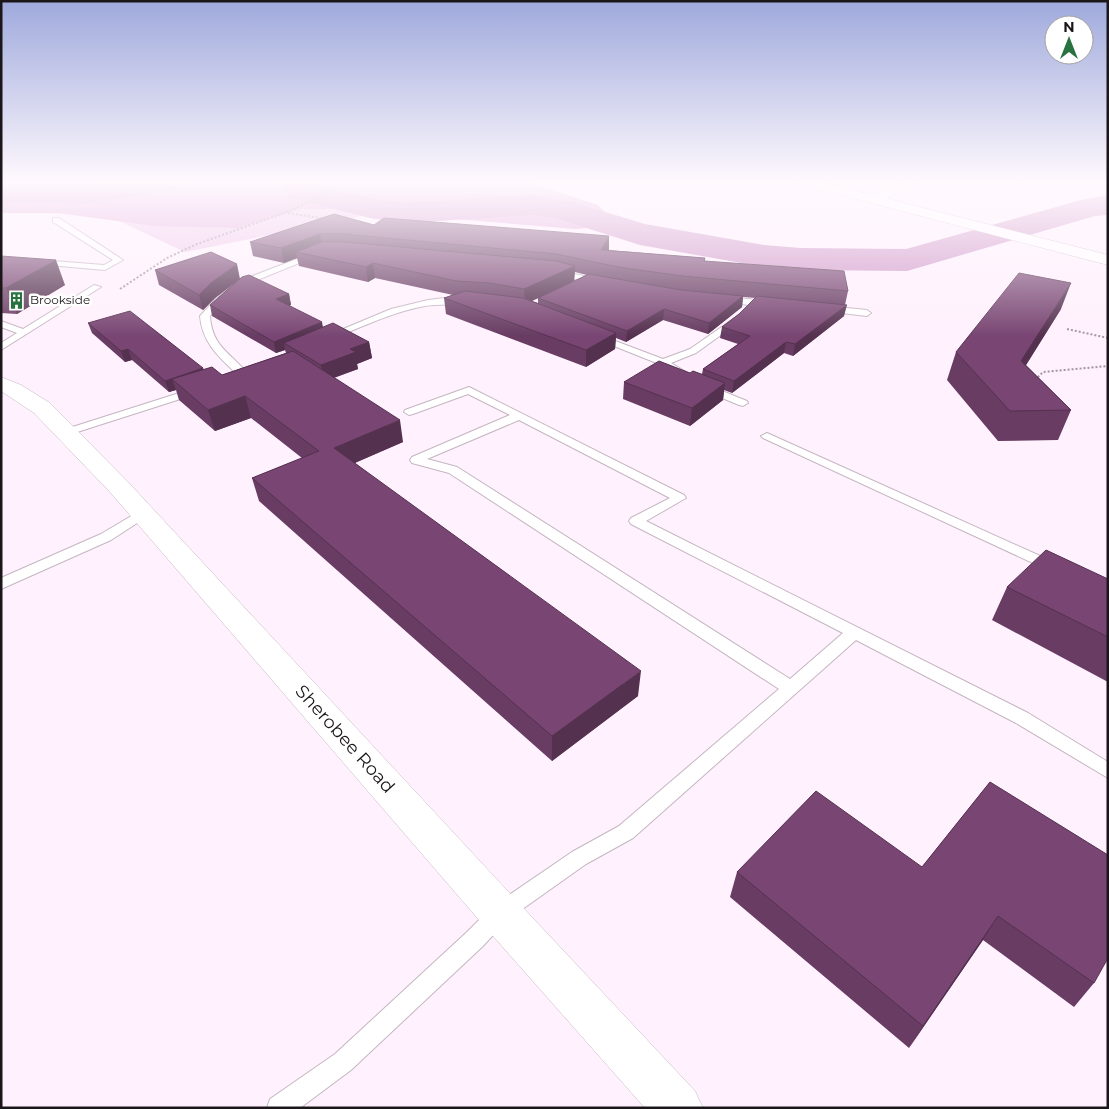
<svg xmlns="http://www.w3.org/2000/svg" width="1109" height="1109" font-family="Montserrat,sans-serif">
<rect width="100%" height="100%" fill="#fff1fd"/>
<path fill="#efc8e9" d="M1 181H461L492 190 185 252 104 214 1 213Z"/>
<path fill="#e0a7d8" d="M1 181H524L598 205 617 226 575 229 334 209H301L238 228 154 226 58 213H1Z"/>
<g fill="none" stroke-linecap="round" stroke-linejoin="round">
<path fill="#d098c9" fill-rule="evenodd" d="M114 181H189L185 187 174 190 88 203 1 202V184L88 185Z
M276 181H308L312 184 370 198 404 203 532 195 572 202 645 224 764 245 800 248 906 249 1081 200 1108 195V215L1095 216 907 271 800 270 764 267 640 245 555 218 532 215 404 223 370 218 290 198Z"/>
<defs>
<path id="lane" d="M53 218H59L123 260 105 270 37 264V260H40L104 265 113 260 53 222Z
M312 253 319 255 243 286 222 303 210 316C212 347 230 352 247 373L242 376 238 375C220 358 202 343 200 316L216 299 237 282Z
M554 270 599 279 603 282 599 285 554 274Z
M94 285 101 287 1 350V343L17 333 1 327V321L23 329Z
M724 297 770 301 774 304 770 307 721 302 720 300Z
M445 298H463L467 301C461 306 435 304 425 306 393 312 363 326 332 339L329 340 324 337 391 309 428 300Z
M827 306 867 310 871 313 867 316 824 311V307Z
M736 317 741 320 739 322 696 353 671 363 686 372V376L682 377 659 364 594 338 596 336H602L663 359 690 349Z
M707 385 747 401 748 403 743 406 739 405 703 390 702 388Z
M469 387 684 495 686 498 646 521 1028 713 1108 762V778L1016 723 856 640 633 838 586 864 507 920 483 946 351 1070 300 1108H267L270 1099 335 1054 467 932 493 906 572 852 619 826 779 689 449 473 412 463 410 460 412 457 510 415 468 394 413 414 409 415 404 412 405 410ZM519 420 670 498 631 518 629 521 631 524 843 633 790 679 457 467 427 459Z
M195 388 200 391 199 393 71 434H63L61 432 63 430Z
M767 433 1058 564 1060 567 1058 570H1048L763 438 761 436Z
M143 509 148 510 149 513 148 516 111 540 1 589V578L101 534Z"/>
<path id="street" d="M903 181H919L918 184 879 202 874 203 867 199 869 196Z
M1 377 21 385 50 403 128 482 515 899 695 1091 703 1108H645L485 927 110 492 34 413 1 391Z"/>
<path id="secondary" d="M798 181H818L1108 255V265L799 184Z"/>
</defs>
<use href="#lane" stroke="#c4b6c1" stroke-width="2"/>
<use href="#street" stroke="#c4b6c1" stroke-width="1"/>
<use href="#secondary" stroke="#c4b6c1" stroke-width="1"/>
<path stroke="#a297a0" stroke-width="2" stroke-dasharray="2 2" stroke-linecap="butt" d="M288 213 326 219
M120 289 167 258 197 244 287 212 354 181
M1067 329 1108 338
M1035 380 1043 372 1108 366"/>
<use href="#lane" fill="#fff" fill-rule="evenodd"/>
<use href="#street" fill="#fff" fill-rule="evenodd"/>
<use href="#secondary" fill="#fff" fill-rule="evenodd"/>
</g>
<path fill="#683c63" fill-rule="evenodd" d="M374 225 608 250 705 258V261L848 291 845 305 844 316 793 356 784 353 732 393 724 390 723 400 690 426 623 399 624 382 690 373 702 374 703 369 738 344 720 338 722 327 739 314 756 298 743 297 742 307 708 334 663 320 626 342 616 338 615 349 586 367 446 314 444 298 453 295 375 278 368 282 299 266 297 258 284 263 253 256 250 242ZM575 272 587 275 538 298V303L532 301 574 281Z
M1 256 65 285 17 314 1 313Z
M155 270 240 279 289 294 291 305H289L323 327 369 342 372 358 357 364 358 369 334 378 403 442 355 463 638 696 552 761 259 501 252 478 302 458 251 418 215 431 179 400 176 390 169 392 132 360 125 362 92 333 88 323 204 369 222 375 286 353 285 350 276 353 212 316 210 305 240 279 215 298 203 310 159 285Z
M1061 309 1026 365 1071 410 1058 440 998 441 947 380 956 352Z
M1108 579V682L992 620 1007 587Z
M990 782 1094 983 1074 1007 983 940 909 1048 730 897 737 872 922 867Z"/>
<path fill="#553150" d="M320 234 322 248 296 252 297 258 284 263 281 248Z
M609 236V250L600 264 601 250Z
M56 260 65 285 17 314 6 288Z
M373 263 375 278 368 282 366 267Z
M237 264 240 279 215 298 203 310 199 295 211 283Z
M575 266 574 281 525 304 524 289Z
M1071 283 1061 309 1011 389 1021 361Z
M289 294 291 305 278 309 276 299Z
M743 296 742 307 708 334 709 323Z
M847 305 844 316 793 356 795 344Z
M664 309 663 320 626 342 627 331Z
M322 322 324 333 284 343 285 350 276 353 274 342Z
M616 333 615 349 586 367V350Z
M369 342 372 358 357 364 358 369 324 381 321 365 350 349Z
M786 342 784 353 732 393 734 381Z
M128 349 132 360 125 362 121 351Z
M203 368 207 380 172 379 176 390 169 392 165 381Z
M725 383 723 400 690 426 692 408Z
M245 396 251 418 215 431 208 410Z
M400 420 403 442 338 470 334 448Z
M641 671 638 696 552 761V736Z
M998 916 983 940 909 1048 923 1026Z"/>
<path fill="#794673" stroke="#553150" d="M334 214 374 225 384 218 609 236 601 250 705 258 704 261 844 271 848 291 682 276 618 267 556 254 344 234H320L281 248 250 242Z
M322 242H344L556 261 575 266 524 289 489 283 456 281 373 263 366 267 296 252Z
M211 252 237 264 211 283 199 295 155 270Z
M1 256 56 260 6 288H1Z
M1019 273 1071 283 1021 361 1071 410 1010 411 956 352Z
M589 274 681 290 743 296 709 323 664 309 627 331 538 298Z
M249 275 289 294 276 299 322 322 274 342 210 305 242 277Z
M465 291 523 298 616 333 586 350 444 298Z
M757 296 847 305 795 344 786 342 734 381 703 369 750 336 722 327 739 314Z
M130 311 203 368 165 381 128 349 121 351 88 323Z
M333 323 369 342 350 349 356 352 321 365 284 343Z
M293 351 400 420 334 448 641 671 552 736 252 478 319 451 245 396 208 410 172 379 212 367 222 375Z
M659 361 690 373 693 371 725 383 692 408 624 382Z
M1046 550 1108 579V637L1007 587Z
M990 782 1108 855V958L1094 983 998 916 923 1026 737 872 816 791 922 867Z"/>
<linearGradient id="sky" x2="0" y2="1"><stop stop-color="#9ea9dc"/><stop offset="0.54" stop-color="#fff9fe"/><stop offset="1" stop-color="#fff9fe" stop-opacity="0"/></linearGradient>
<rect width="1109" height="336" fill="url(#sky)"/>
<defs>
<symbol id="building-bare" viewBox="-9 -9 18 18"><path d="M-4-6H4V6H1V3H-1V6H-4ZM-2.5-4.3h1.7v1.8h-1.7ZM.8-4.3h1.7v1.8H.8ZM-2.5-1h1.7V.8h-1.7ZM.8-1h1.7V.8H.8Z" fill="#287240" stroke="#fff" stroke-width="2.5" paint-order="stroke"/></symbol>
</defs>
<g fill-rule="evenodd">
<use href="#building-bare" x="4" y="288" width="25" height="25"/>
</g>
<g text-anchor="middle" stroke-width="5" stroke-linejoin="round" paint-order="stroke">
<g font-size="12" fill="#1b161a" stroke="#fff" text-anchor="start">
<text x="30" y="304">Brookside</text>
</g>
<g font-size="18" fill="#1b161a" stroke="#fff">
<text transform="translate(345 739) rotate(48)" y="6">Sherobee Road</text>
</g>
</g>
<rect width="1109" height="1109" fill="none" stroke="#1b161a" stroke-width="5"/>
<g transform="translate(1069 40)"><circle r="24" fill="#ffffff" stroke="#a4a2a3"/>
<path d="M0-4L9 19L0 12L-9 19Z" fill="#287240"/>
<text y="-8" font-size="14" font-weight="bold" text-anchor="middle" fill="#1b161a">N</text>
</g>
</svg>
